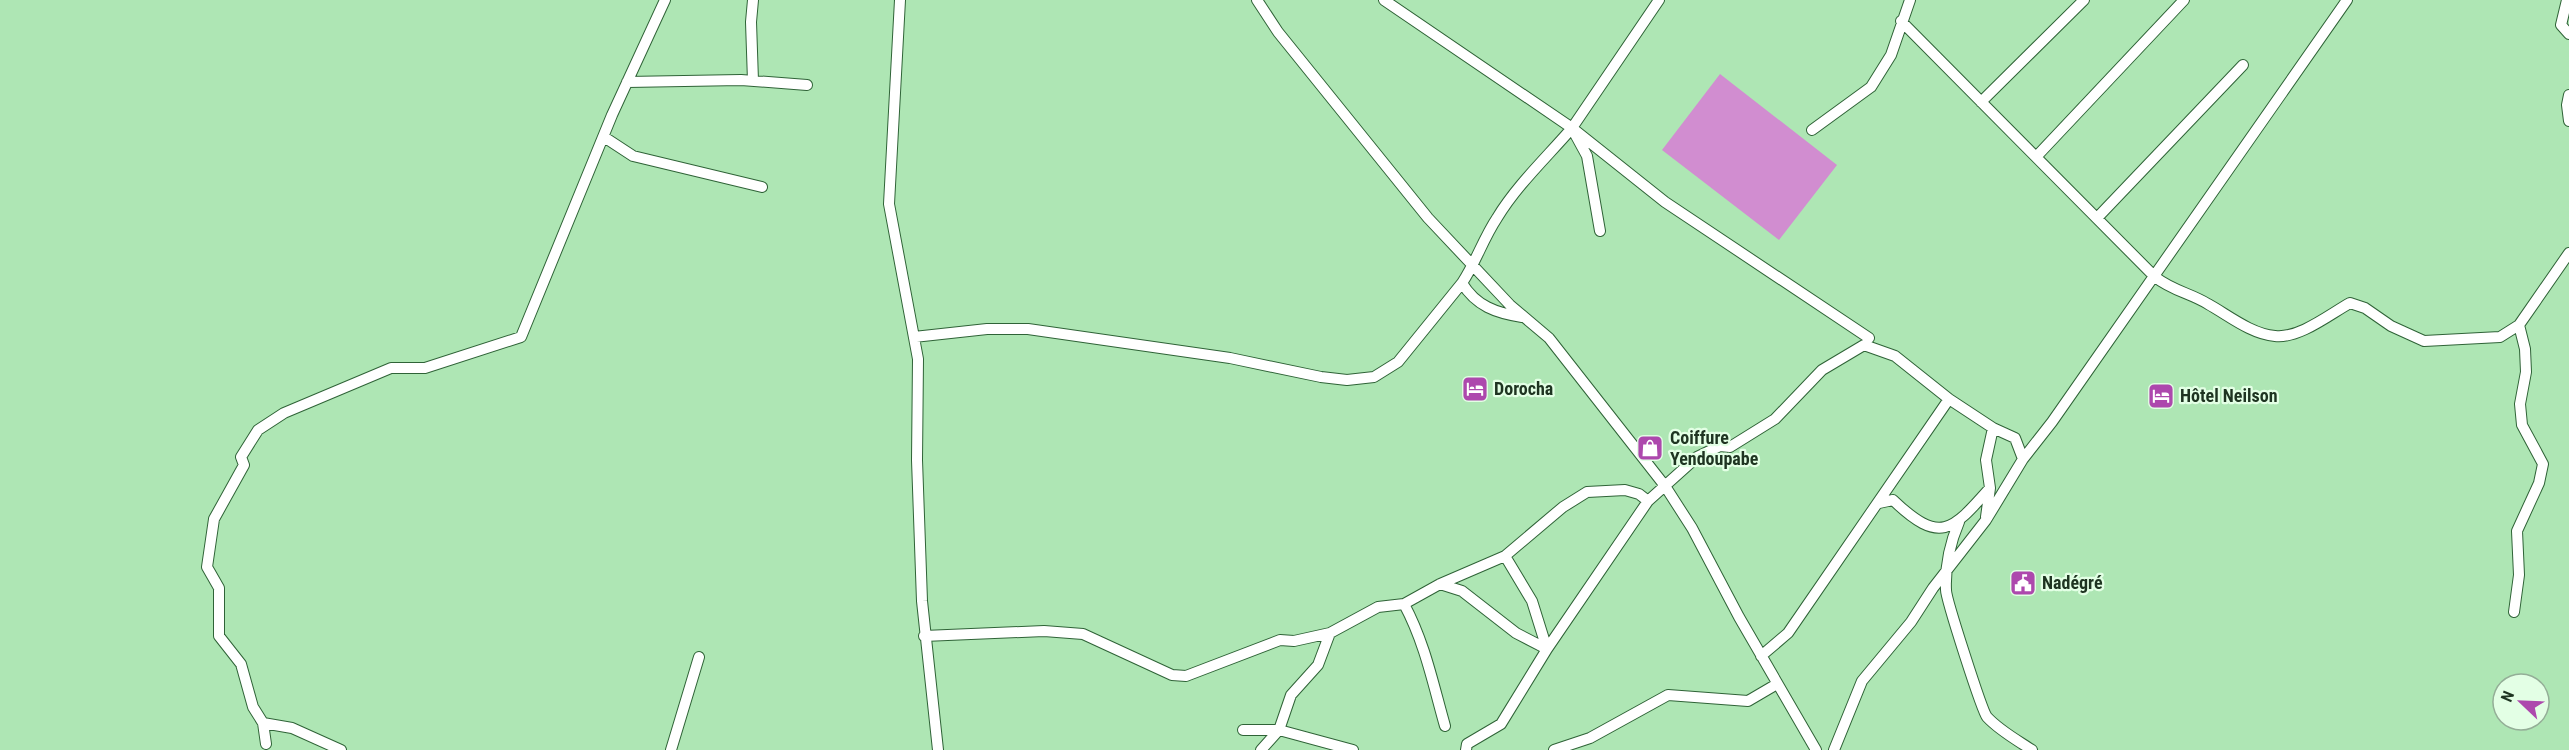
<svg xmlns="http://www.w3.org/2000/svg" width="2569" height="750" font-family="'Roboto Condensed',sans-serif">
<rect width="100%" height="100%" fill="#aee6b4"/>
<path fill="#d18dd0" d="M1720 74 1837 165 1779 240 1662 150Z"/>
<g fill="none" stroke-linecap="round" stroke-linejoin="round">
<defs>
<path id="minor" d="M900 0 889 204 918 359 917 460 922 601 938 750
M1257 0 1278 32 1428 218 1510 305 1549 338 1665 486 1692 528 1739 617 1816 750
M1384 0 1572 128 1659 0
M2567 0 2561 25 2569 34
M1901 21 2155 277C2173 291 2190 293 2208 304 2228 315 2251 334 2275 336 2299 339 2330 314 2350 303L2365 308 2391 326 2424 341 2500 337 2519 325 2569 253
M753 81 751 22 753 0
M627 82 741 80 807 85
M2569 95 2567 105 2569 121
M1981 102 2084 0
M1812 130 1871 87 1891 55 1910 0
M1575 134 1587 156 1600 231
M604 137 633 156 762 187
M2036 157 2184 0
M2097 218 2243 65
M1462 283C1476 262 1483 239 1497 218 1517 185 1547 157 1572 128L1665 202 1869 338
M914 337 987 329H1028L1230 358 1321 377 1347 380 1374 377 1398 362 1462 283C1476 306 1496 313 1522 317
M1993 428 2015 438 2023 459
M1879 503 1893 500C1940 545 1952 531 1990 488
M1959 522C1950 543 1945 566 1946 590 1946 599 1982 711 1987 717 2000 731 2017 740 2032 750
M1505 556 1532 601 1547 649
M1440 584 1462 591 1516 633 1547 649
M1404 604C1425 643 1433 684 1445 726
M2514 612 2519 575 2517 531 2539 483 2543 464 2522 425 2520 404 2526 372 2525 349 2519 325
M924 636 1044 631 1083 634 1172 675 1186 676 1280 640 1294 641 1330 633 1378 607 1404 604 1440 584 1505 556 1563 507 1587 492 1625 490 1639 494 1648 501
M1761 656 1788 633 1949 399
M263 723 292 728 341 750
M1243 730H1279L1353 750
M266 744 263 723 253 707 241 664 219 636V588L207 567 214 519 244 465 241 457 258 430 284 413 391 368H425L521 337 612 115 665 0
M671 750 699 657
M1261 750 1279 730 1291 695 1318 665 1330 633
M1466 750 1467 744 1501 724 1547 649 1648 501 1697 457 1720 446 1730 447 1775 419 1822 370 1864 345 1895 356 1949 399 1993 428 1986 460 1990 488 1986 517
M1554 750 1590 738 1668 695 1748 701 1777 684
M1834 750 1862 681 1911 622 1933 588 1986 520 2023 459 2052 422 2347 0"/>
</defs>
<use href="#minor" stroke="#2f6337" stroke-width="12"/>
<use href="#minor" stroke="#fff" stroke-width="10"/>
</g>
<defs>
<symbol id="hotel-square" viewBox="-11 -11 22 22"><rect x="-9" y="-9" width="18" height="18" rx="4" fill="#ad48ad" stroke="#e3ffe5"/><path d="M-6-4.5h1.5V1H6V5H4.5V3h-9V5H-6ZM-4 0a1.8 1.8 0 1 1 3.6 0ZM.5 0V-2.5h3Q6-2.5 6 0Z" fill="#fff"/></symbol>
<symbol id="shop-square" viewBox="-11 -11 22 22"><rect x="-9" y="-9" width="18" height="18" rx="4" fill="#ad48ad" stroke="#e3ffe5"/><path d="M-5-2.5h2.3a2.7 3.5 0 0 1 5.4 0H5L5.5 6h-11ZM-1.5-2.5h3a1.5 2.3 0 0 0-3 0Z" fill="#fff"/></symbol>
<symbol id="civic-square" viewBox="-11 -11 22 22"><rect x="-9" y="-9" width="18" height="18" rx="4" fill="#ad48ad" stroke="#e3ffe5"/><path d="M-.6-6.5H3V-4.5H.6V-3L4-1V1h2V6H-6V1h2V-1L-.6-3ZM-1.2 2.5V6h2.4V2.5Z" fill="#fff"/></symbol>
</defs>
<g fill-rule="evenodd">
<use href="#hotel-square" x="1460" y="374" width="30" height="30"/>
<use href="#hotel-square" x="2146" y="381" width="30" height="30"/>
<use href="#shop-square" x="1635" y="433" width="30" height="30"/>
<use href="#civic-square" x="2008" y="568" width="30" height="30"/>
</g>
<g text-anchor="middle" stroke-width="4.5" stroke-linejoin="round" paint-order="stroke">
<g font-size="18" font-weight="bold" fill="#1e3421" stroke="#e3ffe5" text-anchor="start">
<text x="1494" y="395">Dorocha</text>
<text x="2180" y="402">Hôtel Neilson</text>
<text x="1670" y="444">Coiffure<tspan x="1670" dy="21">Yendoupabe</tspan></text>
<text x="2042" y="589">Nadégré</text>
</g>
</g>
<g transform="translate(2521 702) rotate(293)"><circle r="28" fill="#e3ffe5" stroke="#94ae97" stroke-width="1.5"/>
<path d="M0-4.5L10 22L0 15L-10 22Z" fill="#ad48ad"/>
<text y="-9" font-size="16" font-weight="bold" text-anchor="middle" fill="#1e3421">N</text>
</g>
</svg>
